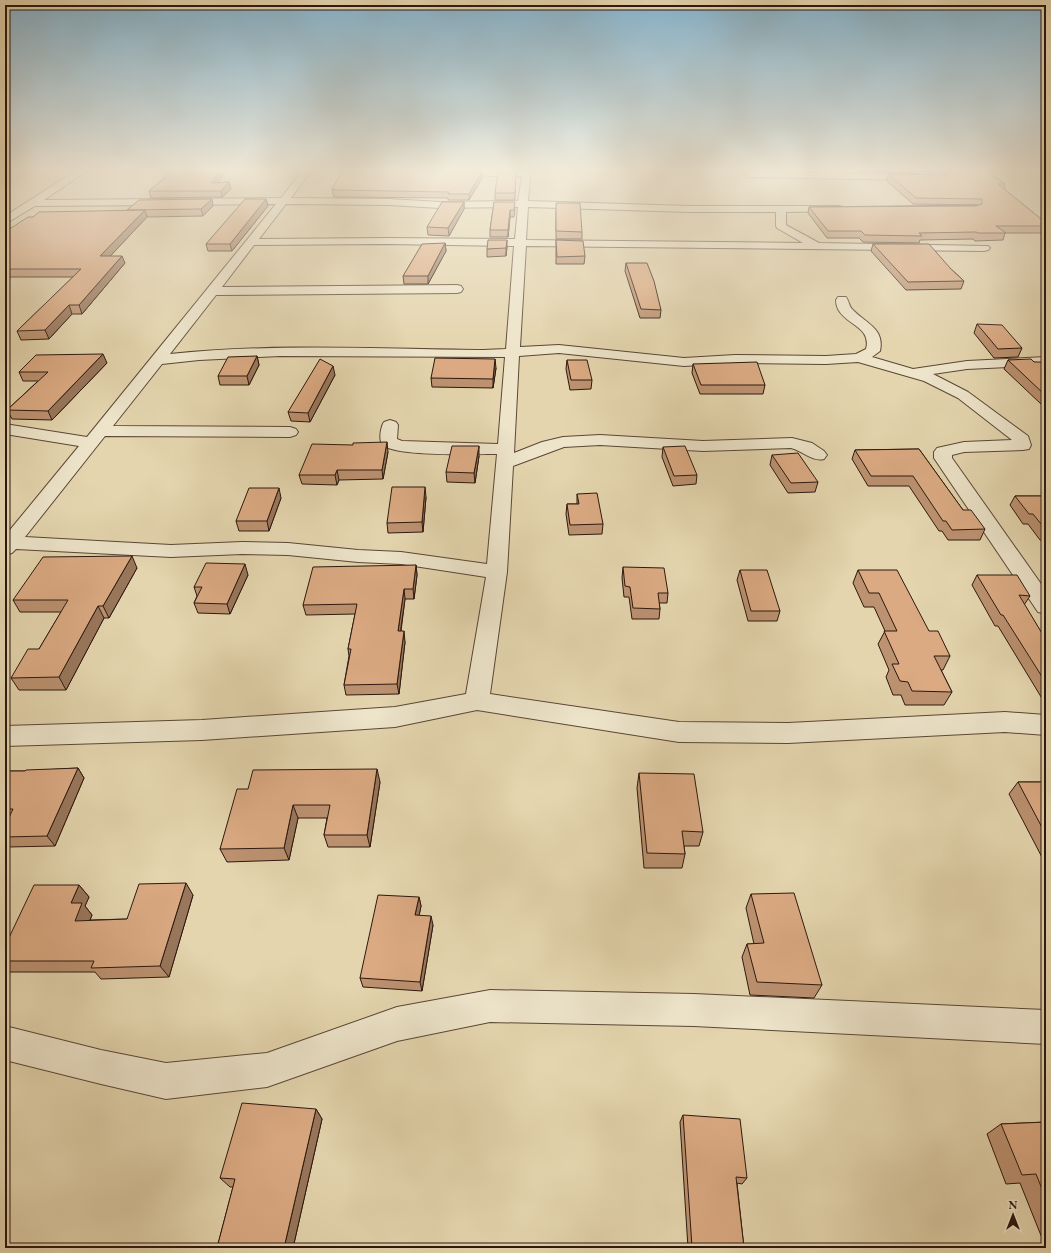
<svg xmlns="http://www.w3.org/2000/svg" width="1051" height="1253" font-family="'EB Garamond',serif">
<rect width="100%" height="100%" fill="#e4d5ae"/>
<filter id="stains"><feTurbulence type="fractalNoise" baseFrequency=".005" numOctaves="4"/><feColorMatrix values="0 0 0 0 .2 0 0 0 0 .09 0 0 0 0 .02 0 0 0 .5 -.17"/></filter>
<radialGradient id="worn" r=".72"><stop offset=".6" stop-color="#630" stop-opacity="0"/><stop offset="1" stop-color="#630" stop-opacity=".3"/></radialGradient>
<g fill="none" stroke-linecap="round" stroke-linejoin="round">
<defs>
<path id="minor" d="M77 170H88L44 200 281 198 303 170H312L291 198 389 199 440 202 518 201 522 176H491L450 172 368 175 342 173 338 170H531L528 201 689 206H839L843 207 844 209 843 211 786 212V225L819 243 988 246 990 248 988 250 984 251 526 246 520 347 559 345 684 358 735 355 826 356 856 354 866 349C872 327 846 325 838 309 837 307 836 303 836 300L838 297H846C849 301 849 306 852 309 865 323 885 328 880 351L872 357 913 369 967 361 1046 357V365L967 369 933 374 968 392 1028 436 1031 445 1029 449 1023 450 964 452 952 455V458L1046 591V614L1038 612 934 458V452L937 448 964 442 1012 440 958 398 924 381 858 362 826 364 735 363 684 366 559 353 519 356 514 453 542 442 563 437 600 435 703 441 792 438 812 443 824 451 827 455 824 459C812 462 803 451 791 448L703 451 600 445 564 447 513 466 507 572 490 694 679 722 788 723 1005 712 1046 715V735L1005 732 788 743 679 742 477 710 395 727 202 740 5 746V726L202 720 395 707 466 694 486 577 401 564 358 562 288 555 242 554 171 557 16 549 12 553 5 555V536L79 446 5 434V424L87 437 276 204 35 206 5 224V216ZM286 204 389 205 440 208 518 207 515 239 387 238 259 239ZM528 207 689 212H776V226L777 228 803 243 526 240ZM387 244 514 246 506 349 483 350C379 349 274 343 170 354L216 295 457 293 461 292 463 289 461 286 457 285 222 287 254 245ZM280 356 505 357 498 444 402 441 397 439 398 425 396 422 390 420 384 422C381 426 378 441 383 445 396 457 476 454 497 454L487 564 401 552 358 550 288 543 242 542 171 545 25 537 105 436 290 437 296 435 298 432 296 429 290 427 113 426 162 364 199 360Z
M751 172 918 174 923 177 918 180 748 177 746 175 748 173Z
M490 990 694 994 1046 1010V1044L694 1026 490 1022 397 1041 267 1087 166 1099 101 1084 5 1060V1026L101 1050 166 1063 267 1053 397 1007Z"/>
</defs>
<use href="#minor" stroke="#5a4736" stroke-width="2"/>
<use href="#minor" fill="#ede4ca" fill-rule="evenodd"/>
</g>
<path fill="#bc9271" stroke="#2c180e" d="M857 170H986L1005 184 1004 189 1046 223V233H1005L1003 240 975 241 973 239 920 240 919 243 863 242 859 238H827L808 213 809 207 978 205 913 204 887 181 888 174 946 175 947 174 944 172H858Z
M516 171 515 200H495V193Z
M164 177 218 183 229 182 231 189 222 197 151 198 149 191 165 178Z
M482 178 469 200H448V198L334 197V195H333L332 189Z
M266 199 268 206 232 251H208L206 244Z
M464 202V209L449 236 428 235 427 227Z
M494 202 515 209 514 217H510L508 237H490V230Z
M213 206 203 216 147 217 110 256 125 263 82 314H72L49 339 21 340 17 331 73 277H5V232L33 217 127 211V210Z
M556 210 582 232V239H556Z
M556 240 585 256 584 264H556Z
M445 243 446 251 428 284H404L403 276Z
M873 244 951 269 964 281 961 289 906 290 871 251Z
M507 247 506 256 487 257V249Z
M626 263 661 310 660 318H640L625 271Z
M977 324 1022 348 1018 357 994 358 974 333Z
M257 356 259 365 249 385H220L218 376Z
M567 360 592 380 591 389 570 390 566 369Z
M1008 360 1034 362 1046 367V400L1041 404 1004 369Z
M107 363 52 420 12 419 7 410 38 381H23L19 372Z
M693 364 765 385 763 394H700L692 373Z
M496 368 493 388 432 387 431 378Z
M335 375 310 422 291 421 288 412Z
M663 447 697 475 696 484 673 486 662 457Z
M919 449 963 510 985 529 980 540H948L942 531H939L909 486H868L852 459 855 450Z
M388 452 383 479 339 480 337 485 302 484 299 475Z
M772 455 818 482 815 492 788 493 770 465Z
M479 456 475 483 447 482 446 472Z
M577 494 603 524 602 534 569 535 566 514 567 504H577Z
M1015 496H1046V540H1040L1028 524H1023L1010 505Z
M426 497 423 532 388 533 387 523Z
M281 498 269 531H239L236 521Z
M416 565 417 575 414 599H405L401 631 405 642 399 694 346 695 344 685 349 656 348 649 355 614 306 615 303 605Z
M623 567 668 593 667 603H659L660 609 659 619H632L629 597H624L622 578Z
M137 568 109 618H104L66 690H19L11 678 39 649 61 612H20L13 600Z
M740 570 780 611 777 621H748L737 580Z
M858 570 929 631 950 656 943 670H941L952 692 944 705H905L901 695H893L886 677 889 670 878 644 885 631 874 607H864L853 583Z
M248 575 230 614 198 613 194 603 197 596 194 587Z
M977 575 1030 596 1024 605 1046 640V705L998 626H995L972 585Z
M78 768 84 778 55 846 8 847 5 843V826L8 819H5V771H25Z
M639 773 703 832 699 846H684L685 854 682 868H644L637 788Z
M380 782 370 847H328L324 835 327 818H298L289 860 227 862 220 849 248 789Z
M1018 782H1046V863H1045L1009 794Z
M79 885 89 897 85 906 92 915 90 920 127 919 193 895 169 977 101 979 95 972H9L5 968V946Z
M751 894 822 985 814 998 750 995 742 957 747 944H754L746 908Z
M419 897 421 906 419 916 433 925 422 991 363 987 360 978Z
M316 1109 322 1119 293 1248H224L218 1244 233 1187H230L220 1178Z
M683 1115 747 1178 742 1184 737 1183 744 1248H688L680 1122Z
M1046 1122V1248L1020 1183 1006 1184 987 1134 1001 1124Z"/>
<path fill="#99775c" stroke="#2c180e" d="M221 170H228L212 189 211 183Z
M482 171V178L469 200V194Z
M229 182 231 189 222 197 221 191Z
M212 199 213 206 203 216 201 209Z
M266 199 268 206 232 251 230 244Z
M464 202V209L449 236 448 228Z
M145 210 147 217 103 264 100 256Z
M510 210V217L508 237V230Z
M507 240V247L506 256V248Z
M445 243 446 251 428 284V276Z
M122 256 125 263 82 314 79 305Z
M69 305 72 314 49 339 45 330Z
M103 354 107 363 52 420 48 411Z
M257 356 259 365 249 385 247 376Z
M495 359 496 368 493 388V379Z
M333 366 335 375 310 422 308 413Z
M1046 395V400L1041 404 1045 395Z
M387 442 388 452 383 479 382 470Z
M479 446V456L475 483 474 473Z
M337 470 339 480 337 485 335 475Z
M425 487 426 497 423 532 422 522Z
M279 488 281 498 269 531 267 521Z
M132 556 137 568 109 618 103 606Z
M245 564 248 575 230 614 227 604Z
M416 565 417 575 414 599 413 589Z
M404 589 405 599 399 642 398 631Z
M98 606 104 618 66 690 59 677Z
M404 631 405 642 399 694 397 684Z
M78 768 84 778 55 846 47 836Z
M377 769 380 782 370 847 367 835Z
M293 805 298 818 289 860 284 848Z
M186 883 193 895 169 977 160 966Z
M79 885 89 897 85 906 92 915 85 932 75 921 71 903Z
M419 897 421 906 417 925 415 915Z
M431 916 433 925 422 991 420 982Z
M316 1109 322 1119 293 1248H284Z"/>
<path fill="#dbaa83" stroke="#2c180e" d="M171 170H221L211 183 229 182 221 191H149L166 177H164Z
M343 170H426L435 171H482L469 194H448L449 192 333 190 334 189H332Z
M952 170H986L1005 184H998L1046 223V226H996L1006 233H978L976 232 919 233 922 236 865 235 861 231H828L809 207 976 206 982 204V199L916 198 888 174 946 175Z
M498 171H516L515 193H495Z
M212 199 201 209 127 210 139 200Z
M245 199H266L230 244H206Z
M442 202H464L448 228 427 227Z
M494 202H515L514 210H510L508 230H490Z
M556 203H580L582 232 556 231Z
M145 210 100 256H122L79 305H69L45 330 17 331 81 269H5V232L28 217H33L39 212Z
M488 240H507L506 248 487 249Z
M556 240 583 241 585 256 557 257Z
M445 243 428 276H403L422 244Z
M873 244H929L951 269 964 281 908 282Z
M626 263H647L654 281 661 310 641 309Z
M977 324 1002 325 1022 348 998 349Z
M103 354 48 411 7 410 48 372H19L36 355Z
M257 356 247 376H218L228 357Z
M435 358 495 359 493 379 431 378Z
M320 359 333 366 308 413 288 412Z
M1031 359 1034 362H1041L1046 367V395H1045L1008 360Z
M567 360H587L592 380H571Z
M757 362 765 385H701L693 364Z
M387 442 382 470H337L335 475H299L312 444 353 445V443Z
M452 446H479L474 473 446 472Z
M685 446 697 475 674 476 663 447Z
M919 449 963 510H971L985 529 952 530 946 521H943L913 476H871L855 450Z
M798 453 818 482 791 483 772 455Z
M392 487H425L422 522 387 523Z
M249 488H279L267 521H236Z
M597 493 603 524 570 525 567 504H579L577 494Z
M1015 496H1046V530L1033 514H1029Z
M132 556 103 606H98L59 677 11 678 28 649H39L68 600H13L43 557Z
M206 563 245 564 227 604 194 603 202 587H194Z
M416 565 413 589H404L398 631H404L397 684 344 685 351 649H348L357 604 303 605 313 567Z
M623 567 664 568 668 593H658L660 609 633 608 630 587 625 586Z
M740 570H767L780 611H751Z
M858 570H897L929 631H938L950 656H934L952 692 912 691 908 682 900 681 892 664H899L884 631H897L879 593H869Z
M977 575H1017L1030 596 1019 595 1046 640V683L1003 615H1001Z
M78 768 47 836 5 837V826L13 809H5V771H25L26 770Z
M377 769 367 835H324L330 805H293L284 848 220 849 237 789H248L253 770Z
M639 773 694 774 703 832 682 831 685 854 647 853Z
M1018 782H1046V835Z
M186 883 160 966 91 968 94 961H5V946L34 885H79L71 903H82L75 921 127 919 139 884Z
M794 893 822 985 757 982 747 944 764 943 751 894Z
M378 895 419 897 415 915 431 916 420 982 360 978Z
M242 1103 316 1109 284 1248H271L218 1244 235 1179 220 1178Z
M683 1115 740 1119 747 1178 736 1177 744 1248H709L692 1247Z
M1046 1122V1199L1036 1174 1022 1175 1001 1124Z"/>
<linearGradient id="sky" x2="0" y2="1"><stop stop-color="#87b6d0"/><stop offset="0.49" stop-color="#f3ecdb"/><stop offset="1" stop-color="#f3ecdb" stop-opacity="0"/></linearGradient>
<rect width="1051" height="346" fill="url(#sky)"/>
<rect width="1051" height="1253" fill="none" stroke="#e4d5ae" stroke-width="20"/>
<rect x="6" y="6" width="1039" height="1241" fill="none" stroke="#2c180e" stroke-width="2"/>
<rect x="10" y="10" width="1031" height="1233" fill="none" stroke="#2c180e"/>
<g transform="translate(1013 1215)" stroke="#ede4ca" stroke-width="3" paint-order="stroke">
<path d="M0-3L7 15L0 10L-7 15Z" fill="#2c180e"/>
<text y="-6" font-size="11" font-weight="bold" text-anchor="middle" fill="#2c180e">N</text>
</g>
<rect width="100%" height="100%" filter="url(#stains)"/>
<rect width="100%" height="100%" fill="url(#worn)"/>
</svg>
